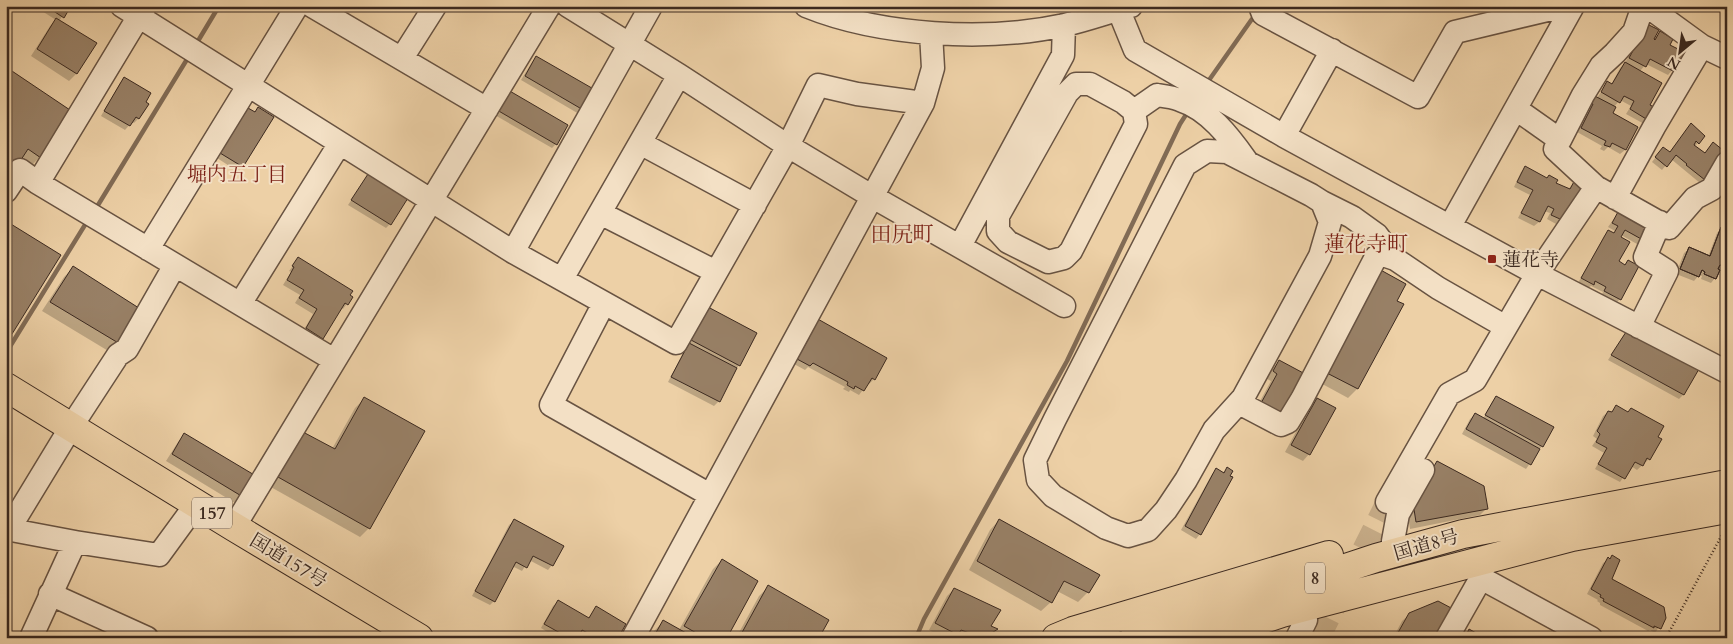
<svg xmlns="http://www.w3.org/2000/svg" width="1733" height="644" font-family="Cardo,'Noto Serif JP',serif">
<rect width="100%" height="100%" fill="#edd0a6"/>
<filter id="stains"><feTurbulence type="fractalNoise" baseFrequency=".004" numOctaves="4"/><feColorMatrix values="0 0 0 0 .2 0 0 0 0 .09 0 0 0 0 .02 0 0 0 .5 -.17"/></filter>
<radialGradient id="worn" r=".72"><stop offset=".6" stop-color="#630" stop-opacity="0"/><stop offset="1" stop-color="#630" stop-opacity=".3"/></radialGradient>
<path fill="#0003" d="M34 6H69L59 21 95 43 76 74 69 81 31 56 50 26 56 20Z
M1660 33 1668 45 1686 55 1677 70 1674 68 1668 75 1646 64 1640 71 1648 105 1646 125 1626 114 1631 106 1620 100 1614 107 1611 114 1637 127 1625 150 1620 154 1608 147 1604 151 1600 149 1602 146 1577 132 1590 109 1584 106 1597 98 1607 83 1611 85 1620 68 1625 63 1638 39 1652 40Z
M536 57 595 91 579 114 521 80 532 62Z
M6 69 40 157 31 166 20 159Z
M125 79 147 104 138 119 134 123 132 122 125 130 101 116 120 83Z
M504 96 556 144 552 148 493 114Z
M248 110 254 113 272 117 242 167 237 171 217 158 244 114Z
M1687 129 1698 143 1694 147 1704 154 1713 144 1704 179 1700 183 1671 159 1662 170 1652 162 1659 153H1669Z
M1526 168 1568 190 1576 179 1565 223 1553 232 1556 224 1547 219 1550 213 1544 211 1539 222 1534 226 1518 218 1530 195 1514 187 1521 172Z
M368 175 390 224 386 228 348 205Z
M1619 212 1642 239 1637 244 1621 235 1617 262 1624 266 1628 261 1620 299 1615 304 1601 296 1603 292 1591 286 1588 288 1578 283 1604 236 1609 232 1613 234 1615 231 1608 227Z
M6 222 59 256 11 333 6 338Z
M1722 229 1727 231V273L1718 270 1715 278 1711 283 1701 279 1702 276 1699 275 1694 281 1676 274 1684 253 1689 249 1708 257 1717 233Z
M298 259 352 297 343 309 341 308 322 338 318 343 302 333 313 314 295 303 300 295 283 285 291 272 289 271Z
M73 268 140 311 110 352 42 311 64 277Z
M1368 279 1357 389 1348 398 1315 380Z
M704 313 756 334 719 401 714 406 668 382 685 349 689 345H687Z
M812 324 885 359 874 379 869 384 868 383 859 395 850 390 849 392 843 389 845 387 808 367 805 370 794 364Z
M1622 338 1683 395 1679 399 1608 360Z
M1279 361 1305 375 1254 412 1271 381 1267 379 1273 368Z
M1496 397 1542 446 1526 469 1462 434 1470 419 1475 414 1483 419 1492 402Z
M364 399 369 528 360 537 269 486 294 442 332 449 355 408Z
M1317 399 1309 454 1303 461 1285 452 1310 406Z
M1616 407 1660 440 1649 459 1637 470 1631 466 1620 482 1595 469 1604 453 1592 446 1597 439 1593 436 1603 416 1608 412 1611 413Z
M184 435 242 496 235 503 166 461 178 442Z
M1438 463 1487 508 1480 515 1410 529 1407 511 1431 470Z
M1227 469 1200 534 1196 539 1181 530 1212 474 1216 470 1222 473Z
M999 520 1098 576 1088 592 1078 602 1057 591 1051 602 1041 611 969 570 990 530Z
M514 521 562 546 552 565 548 570 529 560 522 571 512 566 494 601 490 605 472 596 509 525Z
M1612 557 1610 580 1665 618 1655 633 1650 630 1648 631 1600 605V603L1597 601 1598 600 1587 594 1603 563Z
M722 560 725 638H650L654 631 663 622 679 630 713 569Z
M768 587 818 638H736L759 596Z
M954 589 990 626 996 629 989 636 986 638H944L929 630 947 596Z
M558 602 588 618 596 608 617 638H585L578 634 576 638H557L541 628 553 606Z
M1410 614 1435 638H1393L1402 621Z"/>
<g fill="none" stroke-linecap="round" stroke-linejoin="round">
<path stroke="#816b55" stroke-width="4.5" d="M195 46 219 6
M1207 83 1252 19
M95 210 189 56
M6 353 88 220
M916 638 924 619 1067 361 1180 124 1189 110"/>
</g>
<path fill="#988066" stroke="#3b2920" d="M46 6H71L64 18Z
M56 18 97 43 77 74 37 49Z
M1641 21 1659 30 1654 39 1655 40 1660 31 1673 39 1670 45 1688 54 1682 66 1677 63 1673 71 1650 59 1646 67 1629 58 1642 34Z
M536 56 597 91 585 111 525 76Z
M1625 62 1662 83 1650 105 1658 109 1651 122 1630 109 1634 101 1624 96 1620 103 1601 92 1607 81 1612 84Z
M6 67 70 110 41 158 28 149 6 183Z
M124 77 151 93 146 102 149 104 139 119 136 117 130 126 104 111Z
M508 90 568 125 557 145 497 110Z
M1591 94 1616 107 1613 113 1638 127 1626 150 1612 143 1610 147 1604 145 1606 141 1581 128 1593 104 1588 101Z
M258 107 274 117 243 167 220 153 248 108 255 112Z
M1691 123 1705 136 1699 144 1696 141 1694 145 1705 153 1713 142 1724 151 1705 180 1686 165 1687 164 1676 155 1667 167 1655 157 1663 147 1670 152Z
M1525 166 1547 178 1549 175 1558 180 1556 183 1570 189 1576 178 1586 183 1556 227 1560 219 1551 215 1554 209 1548 206 1540 222 1521 213 1533 190 1517 182Z
M368 174 408 198 391 225 351 200Z
M1619 210 1645 224 1643 227 1648 230 1643 240 1625 230 1621 237 1630 242 1619 261 1625 265 1628 260 1639 266 1621 300 1604 291 1606 287 1595 281 1594 285 1581 278 1608 230 1614 233 1618 226 1612 223Z
M6 221 61 255 12 334 6 331Z
M1721 227 1727 230V267L1720 265 1718 269 1720 270 1716 279 1704 274 1705 272 1702 270 1699 277 1680 269 1689 247 1710 256Z
M1721 227 1727 230V267L1720 265 1718 269 1720 270 1716 279 1704 274 1705 272 1702 270 1699 277 1680 269 1689 247 1710 256Z
M298 257 353 291 350 295 353 297 348 305 345 303 323 339 306 328 317 309 299 298 304 290 287 280 294 267 292 266Z
M73 266 142 310 120 344 50 302Z
M1377 268 1406 284 1397 301 1404 304 1358 389 1323 371Z
M708 307 757 333 740 366 691 340Z
M816 318 887 358 875 380 872 378 864 391 855 386 854 389 847 385 848 382 813 363 810 366 797 359 809 338 807 337Z
M1626 332 1699 369 1684 395 1611 355Z
M689 343 737 368 720 402 671 377Z
M1279 360 1307 375 1284 418 1260 405 1277 374 1273 371Z
M1496 396 1554 427 1543 447 1485 415Z
M364 397 425 431 370 529 278 477 303 432 335 449Z
M1317 398 1336 408 1310 455 1291 445Z
M1616 405 1628 412 1631 408 1664 426 1658 437 1662 439 1650 460 1647 458 1643 466 1635 462 1625 479 1598 464 1607 448 1596 442 1600 434 1597 431 1608 411 1612 412Z
M1475 413 1540 449 1531 465 1466 429Z
M184 433 256 476 243 497 172 454Z
M1437 461 1484 486 1488 509 1416 522 1413 503Z
M1227 467 1233 471 1230 476 1233 477 1201 535 1185 526 1216 468 1224 473Z
M514 519 564 546 553 566 533 556 527 568 516 562 495 602 475 591Z
M999 519 1100 575 1089 593 1064 581 1052 603 977 561Z
M1612 555 1620 560 1612 579 1664 607 1666 618 1661 629 1654 626V628L1603 601 1604 599 1600 597 1601 595 1591 589 1608 557 1610 559Z
M722 559 758 581 727 638H705L684 626Z
M768 585 829 620 819 638H739Z
M954 588 1001 610 991 626 998 629 990 634H972L961 630 958 635 935 623Z
M558 600 589 618 596 606 626 624 618 638H597L582 630 578 638H569L544 624Z
M1438 601 1453 609 1436 638H1395L1409 613Z
M663 620 695 638H653Z
M1469 629 1485 638H1465Z"/>
<g fill="none" stroke-linecap="round" stroke-linejoin="round">
<path stroke="#c9af8b" stroke-width="22" stroke-dasharray="22 11" stroke-linecap="butt" d="M1319 638 1387 502"/>
<defs>
<path id="minor" d="M122 6 513 252 676 343 788 146 818 85 857 94 923 103
M312 6 487 109
M568 6 679 75 788 146 873 197 1064 306
M806 6C880 36 987 42 1065 25 1087 20 1109 12 1131 6
M1117 6 1135 50 1284 136 1537 274 1727 372
M1260 6 1263 14 1418 97 1455 32 1564 6
M1647 6 1702 46 1727 58
M402 58 435 6
M1076 84H1090L1123 102 1134 111 1136 124 1071 251 1064 258 1048 262 1008 242 998 231V216L1067 93Z
M1516 109 1560 140 1555 149 1596 187 1669 228 1695 198 1712 189 1727 163
M1134 111 1157 95C1164 96 1173 97 1180 100 1208 109 1229 136 1246 160
M1284 136 1332 50
M1560 140 1583 95 1601 66 1615 53 1634 32 1643 6
M640 143 755 205
M1207 151 1227 152 1311 195 1322 202 1330 222 1320 256 1243 398 1214 430 1186 480 1166 510 1148 530 1128 536 1106 528 1053 496 1038 480 1035 460 1055 419 1185 165Z
M38 183 334 360
M6 191 20 170 38 183 145 6
M1615 198 1654 127 1702 46
M1322 202 1352 217 1377 235 1395 259
M600 213 716 272
M1450 226 1573 6
M960 246 1063 55 1064 25
M148 249 297 6
M513 252 651 6
M562 279 679 75
M604 303 551 405 710 495
M240 304 340 143
M1639 327 1667 271 1645 257 1660 222
M1239 403 1281 425 1288 422 1302 399 1376 257 1383 255 1395 259 1438 288 1506 327
M1387 502 1449 394 1475 380 1537 274 1596 187
M234 527 549 6
M6 529 75 542
M9 529 71 427 118 355 127 349 175 265
M1393 541 1398 514 1423 470
M1478 561 1481 578 1591 638
M50 594 147 638
M31 638 75 542 159 555 197 503
M633 638 923 103 933 68 931 33
M1297 638 1306 620
M1447 638 1481 578"/>
<path id="highway" d="M6 387 234 527 419 638
M1056 638 1073 631 1329 555
M1134 638 1376 558 1463 534 1727 484
M1207 638 1282 613 1572 537 1727 509"/>
</defs>
<use href="#minor" stroke="#685342" stroke-width="25"/>
<use href="#highway" stroke="#3b2920" stroke-width="30"/>
<path stroke="#3b2920" stroke-width="2.5" stroke-dasharray="1 2.5" stroke-linecap="butt" d="M1666 638 1723 533 1727 532"/>
<use href="#minor" stroke="#f3e0c5" stroke-width="22"/>
<use href="#highway" stroke="#edd0a6" stroke-width="28"/>
</g>
<rect fill="#8f2418" stroke="#f3e0c5" stroke-width="2" x="1487" y="254" width="10" height="10" rx="2.5"/>
<g text-anchor="middle" stroke-width="4" stroke-linejoin="round" paint-order="stroke">
<g fill="#f3e0c5" stroke="#726052" stroke-width="1">
<rect x="192" y="497.5" width="40" height="31" rx="4"/>
<rect x="1305" y="562.5" width="20" height="31" rx="4"/>
</g>
<g font-size="18" font-weight="bold" fill="#3b2920">
<text x="212" y="519">157</text>
<text x="1315" y="584">8</text>
</g>
<g font-size="19" fill="#3b2920" stroke="#f3e0c5" text-anchor="start">
<text x="1502" y="266">蓮花寺</text>
</g>
<g font-size="19" fill="#3b2920" stroke="#f3e0c5">
<text transform="translate(1426 544) rotate(-16)" y="7">国道8号</text>
<text transform="translate(289 560) rotate(31)" y="7">国道157号</text>
</g>
<g font-size="20" fill="#7a1f14" stroke="#f3e0c5">
<text x="237" y="181">堀内五丁目</text>
</g>
<g font-size="21" fill="#7a1f14" stroke="#f3e0c5">
<text x="902" y="241">田尻町</text>
<text x="1366" y="251">蓮花寺町</text>
</g>
</g>
<rect width="1733" height="644" fill="none" stroke="#edd0a6" stroke-width="25"/>
<rect x="8" y="8" width="1718" height="629" fill="none" stroke="#3b2920" stroke-width="2.5"/>
<rect x="12" y="12" width="1708" height="619" fill="none" stroke="#3b2920"/>
<g transform="translate(1680 52) rotate(209)" stroke="#f3e0c5" stroke-width="4" paint-order="stroke">
<path d="M0-4L9 19L0 12L-9 19Z" fill="#3b2920"/>
<text y="-8" font-size="14" font-weight="bold" text-anchor="middle" fill="#3b2920">N</text>
</g>
<rect width="100%" height="100%" filter="url(#stains)"/>
<rect width="100%" height="100%" fill="url(#worn)"/>
</svg>
